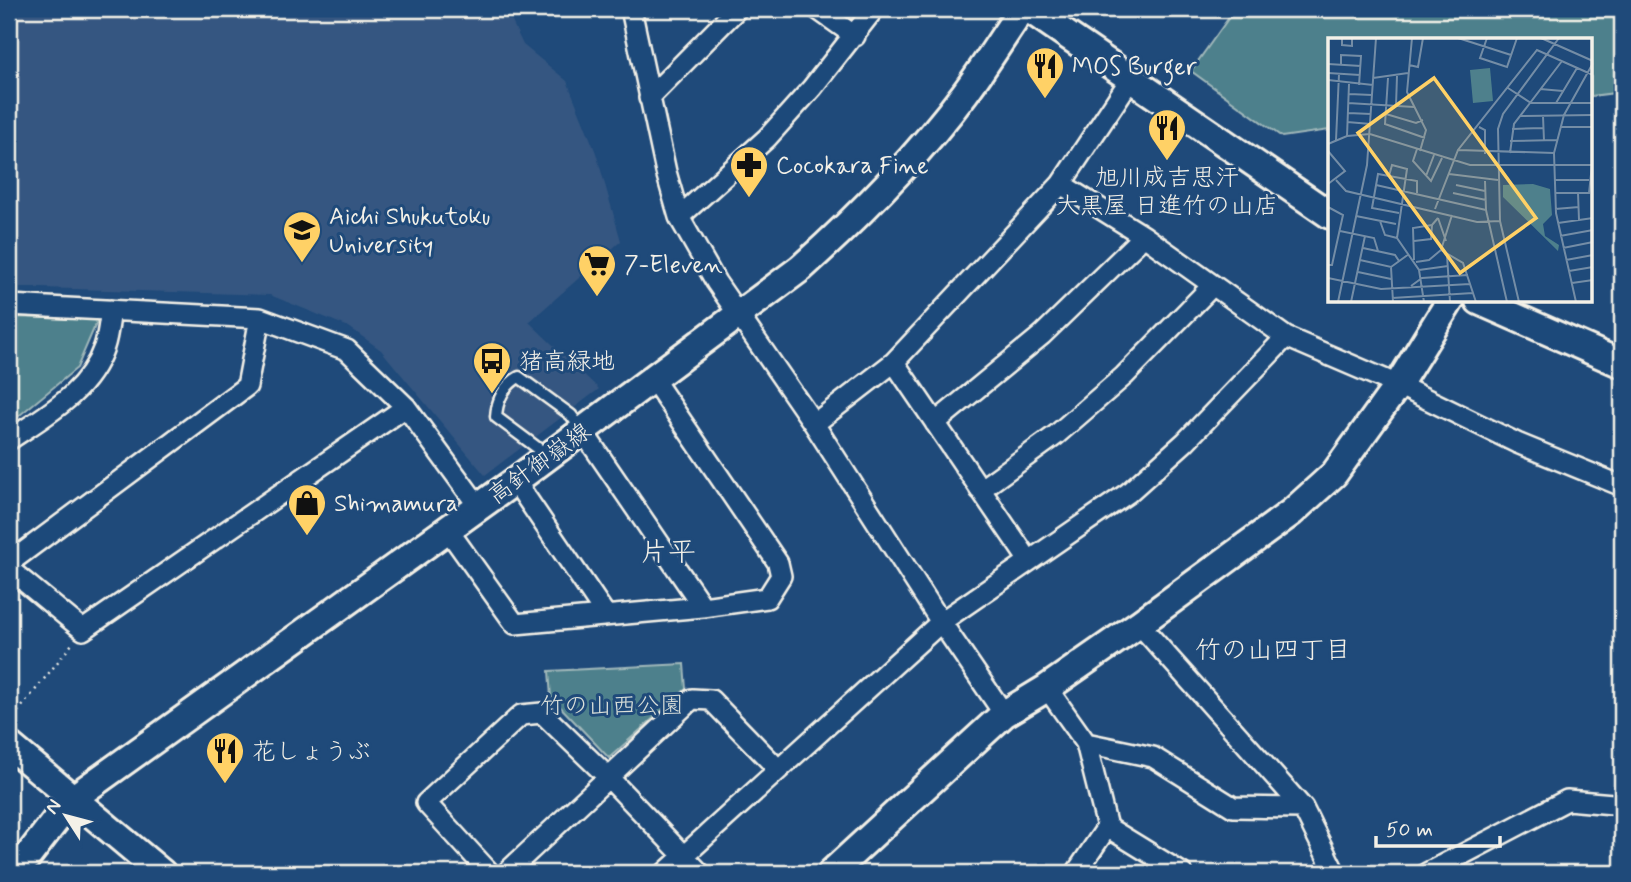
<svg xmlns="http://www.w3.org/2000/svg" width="1631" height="882" font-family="Mynerve,'Klee One',sans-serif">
<rect width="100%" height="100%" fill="#1f4a7a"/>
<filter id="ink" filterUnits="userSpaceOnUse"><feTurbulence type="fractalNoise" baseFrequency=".0143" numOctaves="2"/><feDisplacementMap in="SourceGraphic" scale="14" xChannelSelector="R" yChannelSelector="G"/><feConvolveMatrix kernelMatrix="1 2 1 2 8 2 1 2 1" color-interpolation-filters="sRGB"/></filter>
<g filter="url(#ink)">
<path fill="#365781" d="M9 9H506L523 45 567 81 596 153 621 241 529 322 599 389 485 475 381 350 349 327 270 295 9 287Z"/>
<path fill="#4e808c" stroke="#a1b8ba" stroke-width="2" d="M1235 9H1622V92L1591 96V40H1330V130L1282 137 1191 71Z
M9 317 98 319 77 368 9 424Z
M684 664 686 689 609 758 551 697 549 671Z"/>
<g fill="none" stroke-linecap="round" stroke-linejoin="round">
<defs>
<path id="lane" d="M547 455 496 417C497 400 503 386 519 377L571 415 582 430"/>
<path id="street" d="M631 9 666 172 679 217 716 282 814 424 941 622 1004 714
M817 9 855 36
M649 98 737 9
M1061 184 1144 236 1286 337 1398 385 1517 443 1622 486
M679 217 767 138 812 88 874 9
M9 305 260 318 347 350 406 407 479 507
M894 362 1029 561
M935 423 1042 335 1144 236
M814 424 894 362 1061 184 1130 80
M582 430 703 607
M9 440C46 415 88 393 104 347 108 335 109 322 111 310
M515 481 605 614
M980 490 1056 435 1124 376 1213 285
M448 530 515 624 703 607 767 598 781 576 778 563 653 379
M9 563 247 386 260 318
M9 569 83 630 406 407
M1139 624 1303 808 1335 873
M1047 688 1086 743 1153 757 1233 807 1303 808
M1107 827 1182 873
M490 873 426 803 521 715 542 713 609 778 700 873
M506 873 692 699 711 700 778 769
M665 873 941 622 1128 493 1185 442 1286 337
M1076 873 1107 827 1086 743
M1427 873 1567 800 1613 804 1622 807"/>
<path id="secondary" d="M1029 9 1330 215
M1479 301 1622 364
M9 745 162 873
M15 873 72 799 515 481 801 268C860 215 918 156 965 93 985 66 1003 37 1022 9
M831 873 1004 714 1047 688 1139 624 1292 512 1334 474 1398 385 1450 301"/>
</defs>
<use href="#lane" stroke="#f4f1e8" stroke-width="15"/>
<use href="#street" stroke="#f4f1e8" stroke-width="24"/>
<use href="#secondary" stroke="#f4f1e8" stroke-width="32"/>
<path stroke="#f4f1e8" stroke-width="2.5" stroke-dasharray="2 5" stroke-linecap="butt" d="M9 723 72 644"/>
<use href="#lane" stroke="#1f4a7a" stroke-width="10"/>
<use href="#street" stroke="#1f4a7a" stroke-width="19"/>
<use href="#secondary" stroke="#1f4a7a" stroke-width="26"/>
</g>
</g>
<defs>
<symbol id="restaurant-pin" viewBox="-11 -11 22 30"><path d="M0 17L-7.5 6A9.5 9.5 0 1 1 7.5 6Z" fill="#ffd166" stroke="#1f4a7a"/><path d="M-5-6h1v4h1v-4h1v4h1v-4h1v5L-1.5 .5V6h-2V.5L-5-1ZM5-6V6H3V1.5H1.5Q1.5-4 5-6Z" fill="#111"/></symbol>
<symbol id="pharmacy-pin" viewBox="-11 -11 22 30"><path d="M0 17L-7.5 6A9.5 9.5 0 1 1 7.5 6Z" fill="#ffd166" stroke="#1f4a7a"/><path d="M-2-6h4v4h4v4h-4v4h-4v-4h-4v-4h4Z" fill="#111"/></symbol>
<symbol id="university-pin" viewBox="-11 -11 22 30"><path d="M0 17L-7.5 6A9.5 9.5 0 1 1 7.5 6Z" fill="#ffd166" stroke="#1f4a7a"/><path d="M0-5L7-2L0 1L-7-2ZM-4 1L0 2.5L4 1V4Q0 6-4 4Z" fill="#111"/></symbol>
<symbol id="supermarket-pin" viewBox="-11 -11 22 30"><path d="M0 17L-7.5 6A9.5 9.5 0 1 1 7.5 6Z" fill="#ffd166" stroke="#1f4a7a"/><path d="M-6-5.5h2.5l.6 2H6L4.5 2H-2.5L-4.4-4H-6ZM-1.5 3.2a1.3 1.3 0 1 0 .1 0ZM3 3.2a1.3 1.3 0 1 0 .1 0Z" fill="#111"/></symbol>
<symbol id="bus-pin" viewBox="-11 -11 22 30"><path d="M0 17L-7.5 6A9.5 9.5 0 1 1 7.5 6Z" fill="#ffd166" stroke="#1f4a7a"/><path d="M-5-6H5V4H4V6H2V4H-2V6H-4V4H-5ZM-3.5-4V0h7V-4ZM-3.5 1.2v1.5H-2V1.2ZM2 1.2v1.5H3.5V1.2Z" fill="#111"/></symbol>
<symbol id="shop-pin" viewBox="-11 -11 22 30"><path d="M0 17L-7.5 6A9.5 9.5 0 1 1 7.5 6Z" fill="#ffd166" stroke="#1f4a7a"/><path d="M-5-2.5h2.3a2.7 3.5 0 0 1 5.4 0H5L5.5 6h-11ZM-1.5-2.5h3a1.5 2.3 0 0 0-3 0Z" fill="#111"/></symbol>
</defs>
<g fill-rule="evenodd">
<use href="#restaurant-pin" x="1023" y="44" width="44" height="60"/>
<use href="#restaurant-pin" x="1145" y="106" width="44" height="60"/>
<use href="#pharmacy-pin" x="727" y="143" width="44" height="60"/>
<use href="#university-pin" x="280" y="208" width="44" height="60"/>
<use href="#supermarket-pin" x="575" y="242" width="44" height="60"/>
<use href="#bus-pin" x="470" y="339" width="44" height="60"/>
<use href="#shop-pin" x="285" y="481" width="44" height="60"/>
<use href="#restaurant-pin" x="203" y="729" width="44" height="60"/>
</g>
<g text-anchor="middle" stroke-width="6" stroke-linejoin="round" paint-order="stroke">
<g font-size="24" fill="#f4f1e8" stroke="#1f4a7a" text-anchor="start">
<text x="1072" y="74">MOS Burger</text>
<text x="776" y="173">Cocokara Fine</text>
<text x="1167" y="185" text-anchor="middle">旭川成吉思汗<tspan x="1167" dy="28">大黒屋 日進竹の山店</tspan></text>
<text x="329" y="224">Aichi Shukutoku<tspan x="329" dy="28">University</tspan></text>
<text x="624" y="272">7-Eleven</text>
<text x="519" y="369">猪高緑地</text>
<text x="334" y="511">Shimamura</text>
<text x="252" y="759">花しょうぶ</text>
</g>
<g font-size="24" fill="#f4f1e8" stroke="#1f4a7a">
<text transform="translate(539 463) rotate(-36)" y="8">高針御嶽線</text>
</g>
<g font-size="24" fill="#dbe0da" stroke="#1f4a7a">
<text x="612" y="713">竹の山西公園</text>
</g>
<g font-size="26" fill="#f4f1e8" stroke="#1f4a7a">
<text x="1273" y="658">竹の山四丁目</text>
</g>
<g font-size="28" fill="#f4f1e8" stroke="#1f4a7a">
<text x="668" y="561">片平</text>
</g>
</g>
<g transform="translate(1328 38)">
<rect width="264" height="264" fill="#1f4a7a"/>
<path d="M162 30 165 63 145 65 142 32ZM205 146 222 151 224 177 215 186 217 198 231 207 230 213 175 159V147Z" fill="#4e808c"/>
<path fill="none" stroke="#748da6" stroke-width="2" d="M14 0V7L24 8V0M84 0 79 54 98 92 92 113M130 0 183 17M159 0 152 20 179 29 189 0M213 0 265 23M0 26 33 28M13 26V17L33 18 31 47M81 27 90 29 95 0M0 35 32 37M45 40 80 35M60 40 57 86 97 100M0 42 45 47M180 50 203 65H265M212 51 235 53M21 56 44 57M20 65 86 69M228 65 249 30M68 68 69 38M20 75 43 76M58 76 88 85 95 82M192 78 265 77M215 78 216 103M19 84 43 86M151 89 157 92V116M233 89H265M184 91 215 90M19 98 21 46M8 102 11 36M182 103 229 102M0 106 19 98 42 96 142 127H265M89 111 85 123 103 143 114 120M130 112 226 115M0 113 17 133 0 146M182 115 186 86 234 23M121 136 170 142M61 138 64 127 79 131 69 200 91 232 96 264M98 138 106 117M8 142 18 153 149 184 172 183M227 142H261M157 143 158 172 179 264M48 147 158 172M128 147 157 153M125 155 158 162M227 155H261L264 127M250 155 251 182M0 169 15 177 4 227H0M107 171 130 112 209 12 265 37M227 171 251 169M71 175 44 170 50 136 89 143V155M28 178 68 186M110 180 118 203M52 183 57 197 69 200M230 185 265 180M12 193 46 200 50 213M232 198 265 192M86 203 103 201 104 187M35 210 67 217 71 223M235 210 265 204M113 212 135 225 148 264M119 217 122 264M32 222 63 229 81 216M86 222 85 190 104 187 110 180M238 222 265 217M88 224 101 222 113 212 124 177M63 229 65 264M91 232 120 228M241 233 265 229M30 234 63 241M0 240 53 251 142 246M244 245 265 242M83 248 94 240 140 237M64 260 145 255M10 264 39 127 48 0M23 264 37 198M191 264 172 183 170 91 175 76 231 0M248 264 228 175 226 115 236 77 265 25"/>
<path fill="#ffd166" fill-opacity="0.15" stroke="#ffd166" stroke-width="3.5" d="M106 40 208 180 132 235 30 95Z"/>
<rect width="264" height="264" fill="none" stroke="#f4f1e8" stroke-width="3.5"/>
</g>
<rect width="1631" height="882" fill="none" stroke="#1f4a7a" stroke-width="35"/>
<rect x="18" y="18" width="1596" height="847" fill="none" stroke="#f4f1e8" stroke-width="2.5" filter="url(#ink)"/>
<g transform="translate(66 816) rotate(306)" stroke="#1f4a7a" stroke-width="5" paint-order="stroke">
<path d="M0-5L12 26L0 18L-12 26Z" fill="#f4f1e8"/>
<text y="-10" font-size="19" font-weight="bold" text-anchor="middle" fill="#f4f1e8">N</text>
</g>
<path d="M1376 836v10h124v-10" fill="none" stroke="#f4f1e8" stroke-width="3.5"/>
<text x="1386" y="836" font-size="21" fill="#f4f1e8" stroke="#1f4a7a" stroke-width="5" paint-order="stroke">50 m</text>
</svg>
